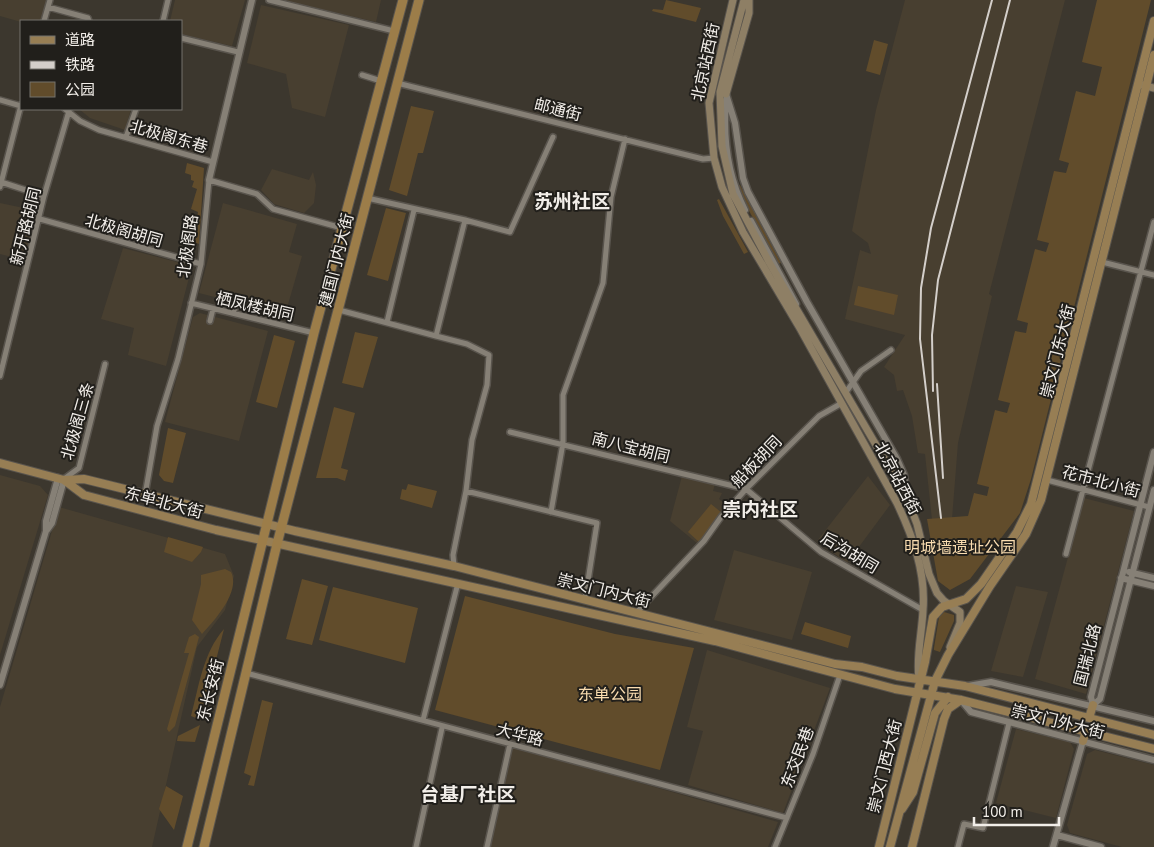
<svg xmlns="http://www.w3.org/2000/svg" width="1154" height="847" font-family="'PT Sans','Noto Sans SC',sans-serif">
<rect width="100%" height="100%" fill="#3c372e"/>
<path fill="#483f30" d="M0 0H48L42 21 21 22 0 16Z
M175 0H245L232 46 181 34V21H170Z
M283 0H381L376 22Z
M905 0H1065L989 294 992 296 958 443 952 519 932 520 925 454 918 453 912 416 903 390 897 391 894 375 884 367 905 335 845 319 860 250 871 254 868 243 852 231 876 110Z
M261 5 349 25 325 117 292 108 286 74 247 63Z
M79 109H131L125 130 90 118Z
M272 169 309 180 313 172 316 185 314 203 304 213 274 204 261 190Z
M0 203 38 211 24 260 0 254Z
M223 203 297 224 289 252 302 256 285 315 199 293Z
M123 248 192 266 166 366 128 355 134 328 101 319Z
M200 313 268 331 239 441 165 422 193 317Z
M0 475 40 486 48 495 0 655Z
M682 476 715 484 713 491 722 493 719 499 728 506 698 544 670 521Z
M868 476 890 505 847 563 817 541Z
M1084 498 1134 511 1086 694 1035 679Z
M59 507 225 554 234 576 225 610 197 647 152 847H0V707Z
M734 550 812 572 792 640 714 620Z
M1016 586 1048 592 1023 677 991 671Z
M707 650 830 688 783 813 688 785 703 731 687 727Z
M1016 729 1070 742 1074 749 1056 818 996 803Z
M513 747 778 822 768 847H489Z
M1095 750 1154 765V847H1122L1070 833 1067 825 1087 754Z"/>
<path fill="#614c2b" d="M666 0 701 8 696 22 652 11 653 9 663 10Z
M1097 0H1151L1031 479 1020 513 970 579 950 590 938 581 927 519 968 516 974 493 987 496 989 487 977 484 995 410 1007 413 1010 403 998 400 1015 331 1026 333 1028 323 1017 320 1035 249 1046 252 1049 243 1037 240 1054 171 1066 173 1069 163 1059 160 1076 91 1095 96 1102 67 1082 62Z
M874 40 888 44 880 75 866 71Z
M411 106 434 111 423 153H418L407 196 389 190Z
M187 163 204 168 199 244 194 242 198 225 196 224 198 212 191 209 197 189 192 187 194 181 191 180V175L185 173Z
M738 185H740L781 263 778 264 741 196Z
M719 199 748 252 744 254 723 216 717 200Z
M386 208 406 213 388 281 367 275Z
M858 286 898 295 894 315 854 305Z
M355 332 378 337 363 388 342 383Z
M274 335 295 341 277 408 256 402Z
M334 407 355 413 341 468 348 470 345 481 337 478H316Z
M168 428 186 433 173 483 164 481 159 475Z
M408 484 437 491 432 508 400 499 402 489 406 490Z
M711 504 722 513 699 542 688 532Z
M168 537 203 547 201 552 192 562 164 552Z
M225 569 231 572C241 592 214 621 202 634L192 620 201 584V575Z
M302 579 328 586 312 645 286 639Z
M333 587 418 608 405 663 319 640Z
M465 596 615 634 694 648 660 770 435 710Z
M944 612 954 615V621L940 652 934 650V648L939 617Z
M805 622 851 636 848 648 801 634Z
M224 629 204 707 196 718 191 716C199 686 203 653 224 629Z
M195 634 199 637 175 726 169 732 167 729 189 653H184L189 637Z
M262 700 273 703 254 786 248 785 251 776 244 773Z
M200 725 195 742 177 741 178 736Z
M166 786 183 796 174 830 159 809Z"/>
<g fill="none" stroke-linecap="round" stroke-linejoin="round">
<defs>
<path id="minor" d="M269 0 394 31
M48 7 88 18 89 21
M44 21 50 0
M163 21 168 0
M181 38 238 52
M362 75 381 81
M397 83 703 159 714 158
M0 100 21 106
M65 109 80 121 99 130 213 162
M126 137 136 109
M1 182 44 196
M0 187 21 105
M367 198 465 220 436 336 467 344 489 355 487 385 472 440 466 491 453 555 454 566
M40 219 201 264
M465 220 510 232 553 137
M1102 262 1154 275
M191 303 314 333
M339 310 436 336
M233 313 237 303
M210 321 213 309
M387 322 414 210
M0 376 44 196 69 111
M846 392 861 371 891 350
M510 432 746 489 821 552 923 610
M64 479 79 468 105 364
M1047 480 1149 507
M466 491 597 523 585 600
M145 495 157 426 178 359 201 264 209 180 257 194 273 209 342 228
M551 512 563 443V395L603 283 611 197 625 139
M1066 554 1154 222
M636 613 704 541 721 517 746 489 819 416 842 403
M246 673 787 818
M423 720 458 583
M416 847 442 728
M487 847 510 744
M775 847 813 754 840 675
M958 847 964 824 983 828 1009 723"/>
<path id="tertiary" d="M726 94 735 123 743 178 748 192 807 302 897 459 904 475 907 497
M726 100C723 137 728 177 745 210
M209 180 252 0
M751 221 796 304
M1154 452 1091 697 1093 705 1100 699 1154 490
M47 530 52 523 64 480
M1129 572 1154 578
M1121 578 1154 586
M0 685 46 531V521L58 478
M968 686 991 682 1154 721
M961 700 971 712 1154 760
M1057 835 1101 847
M1053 847 1083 741"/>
<path id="secondary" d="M733 0 709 103 714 158 722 187 743 232 801 330 897 503C913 537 926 572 923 610 922 634 916 655 919 679
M744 0 720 92 722 146 733 194 769 262 907 498 917 524 929 574 937 593 944 601 960 612V623L950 647
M1139 84 1154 88
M726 94 749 13V0"/>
<path id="primary" d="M0 463 64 480 84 479 295 531 454 566 835 664 862 667 897 676 965 686 1154 735
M64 480 84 495 216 530 715 641 895 689 961 700 1154 749
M1089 718 1093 705
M1083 741 1086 731
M902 809 913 792 935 713 948 697
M879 847 925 662 933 617 942 607 966 599 981 584 1017 532 1031 504 1154 21
M890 847 935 681 948 655 990 586 1026 534 1041 500 1154 55
M912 847 944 719 948 709 961 700"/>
<path id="trunk" d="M187 847 314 333 403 0
M204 847 277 544 419 0"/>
</defs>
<use href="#minor" stroke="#59544d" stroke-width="8"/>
<use href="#tertiary" stroke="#59544d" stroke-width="9"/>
<use href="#secondary" stroke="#59544d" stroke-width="9"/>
<use href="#primary" stroke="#59544d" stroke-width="10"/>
<use href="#trunk" stroke="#59544d" stroke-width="11"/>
<use href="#minor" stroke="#868076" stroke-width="5"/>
<use href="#tertiary" stroke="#868076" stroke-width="6"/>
<use href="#secondary" stroke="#8e7f65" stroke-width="7"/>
<use href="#primary" stroke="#977e54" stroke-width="8"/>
<use href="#trunk" stroke="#9c7d49" stroke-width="9"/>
<path stroke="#d4cfca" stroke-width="2" d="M937 384 943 478
M933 391 932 335 938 280 1010 0
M941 518 920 339 921 288 931 228 992 0"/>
</g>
<g text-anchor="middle" stroke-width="4" stroke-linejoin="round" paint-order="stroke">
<g font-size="16" fill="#f2eee9" stroke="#211f1b">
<text transform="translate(705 62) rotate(-78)" y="6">北京站西街</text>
<text transform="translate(558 109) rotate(14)" y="6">邮通街</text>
<text transform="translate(169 136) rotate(16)" y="6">北极阁东巷</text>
<text transform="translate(25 226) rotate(-76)" y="6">新开路胡同</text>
<text transform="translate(124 230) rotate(16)" y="6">北极阁胡同</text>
<text transform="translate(187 246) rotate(-82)" y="6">北极阁路</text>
<text transform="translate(336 260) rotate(-76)" y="6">建国门内大街</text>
<text transform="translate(255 306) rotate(13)" y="6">栖凤楼胡同</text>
<text transform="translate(1057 351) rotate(-76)" y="6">崇文门东大街</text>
<text transform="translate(77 421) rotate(-74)" y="6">北极阁三条</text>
<text transform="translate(631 447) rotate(14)" y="6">南八宝胡同</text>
<text transform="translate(756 461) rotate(-46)" y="6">船板胡同</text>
<text transform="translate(898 478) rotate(62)" y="6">北京站西街</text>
<text transform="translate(1101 481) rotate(15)" y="6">花市北小街</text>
<text transform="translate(164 502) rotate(15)" y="6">东单北大街</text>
<text transform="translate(850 552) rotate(31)" y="6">后沟胡同</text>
<text transform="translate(604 590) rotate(14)" y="6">崇文门内大街</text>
<text transform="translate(1087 655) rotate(-76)" y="6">国瑞北路</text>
<text transform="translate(210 690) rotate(-76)" y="6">东长安街</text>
<text transform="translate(1058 721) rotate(14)" y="6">崇文门外大街</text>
<text transform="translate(520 734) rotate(14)" y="6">大华路</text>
<text transform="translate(797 757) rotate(-69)" y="6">东交民巷</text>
<text transform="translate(884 766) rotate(-76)" y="6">崇文门西大街</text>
</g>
<g font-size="16" fill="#faddb0" stroke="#211f1b">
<text x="960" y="553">明城墙遗址公园</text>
<text x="610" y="700">东单公园</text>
</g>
<g font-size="19" font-weight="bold" fill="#f2eee9" stroke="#211f1b">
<text x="572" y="208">苏州社区</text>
<text x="760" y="516">崇内社区</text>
<text x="468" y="801">台基厂社区</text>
</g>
</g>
<rect x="20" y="20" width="162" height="90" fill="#211f1b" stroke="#75726d"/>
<rect x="30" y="36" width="25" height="8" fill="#977e54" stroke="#75726d"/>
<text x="65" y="45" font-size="15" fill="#f2eee9">道路</text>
<rect x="30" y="61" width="25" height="8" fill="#d4cfca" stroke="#75726d"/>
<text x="65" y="70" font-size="15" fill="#f2eee9">铁路</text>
<rect x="30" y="82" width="25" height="15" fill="#614c2b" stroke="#75726d"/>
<text x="65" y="95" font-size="15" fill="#f2eee9">公园</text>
<path d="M974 817v8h85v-8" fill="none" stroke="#f2eee9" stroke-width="2.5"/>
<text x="982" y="817" font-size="15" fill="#f2eee9" stroke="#211f1b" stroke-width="4" paint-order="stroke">100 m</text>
</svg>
